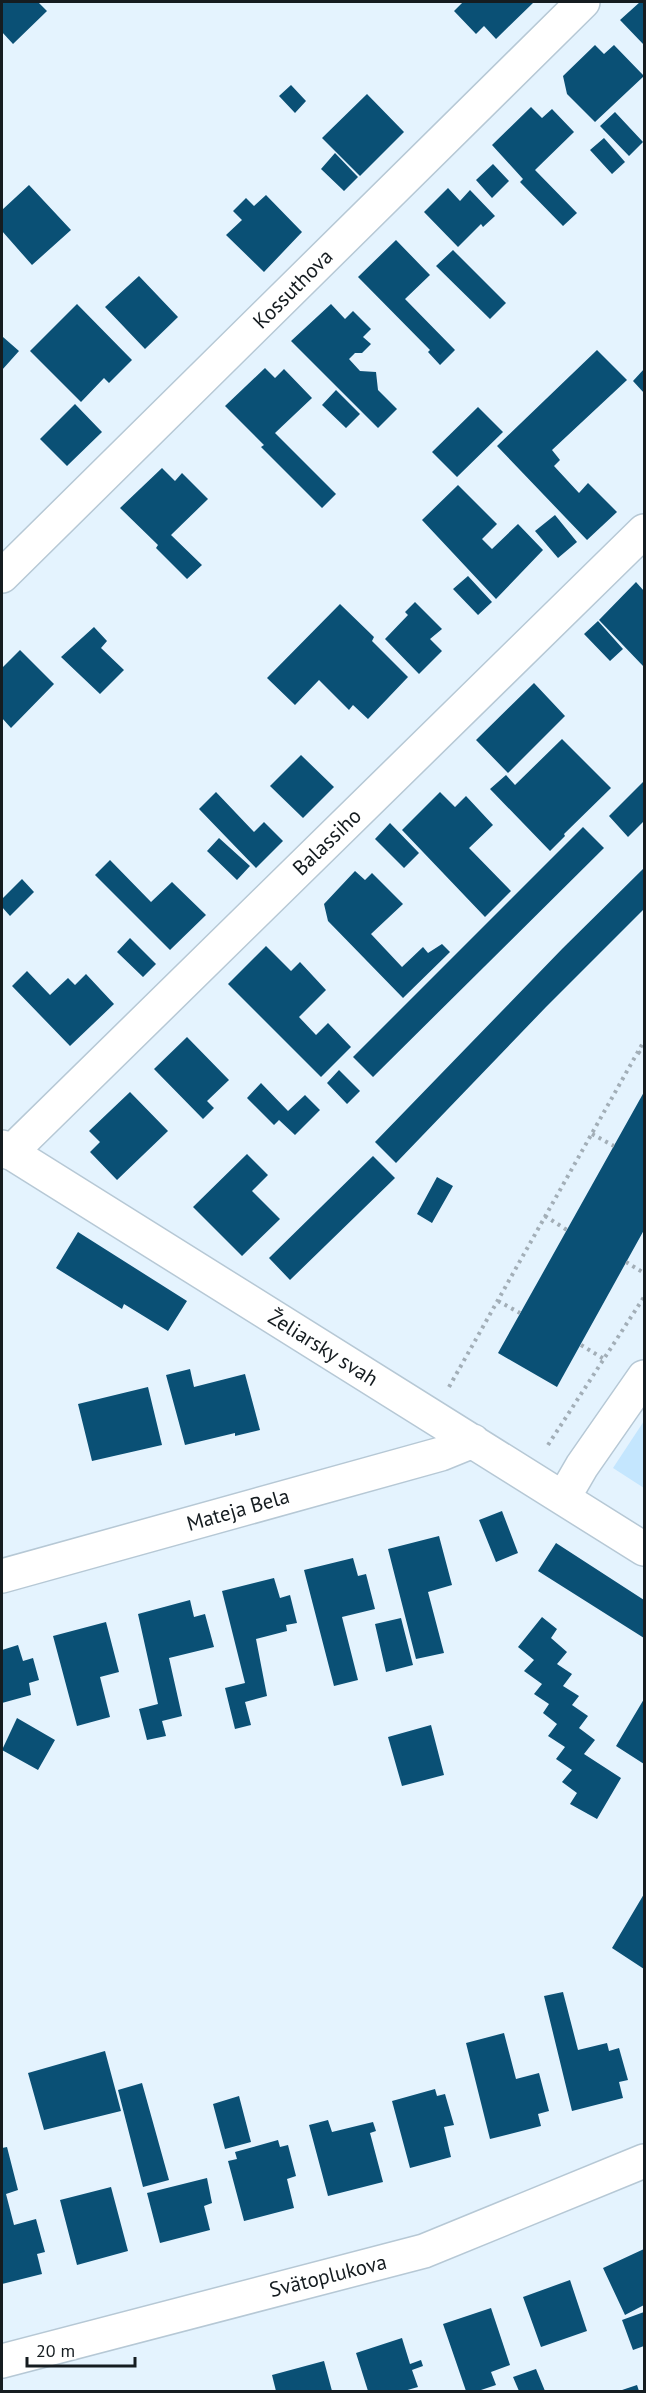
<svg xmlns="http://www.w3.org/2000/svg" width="646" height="2393" font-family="'PT Sans',sans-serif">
<rect width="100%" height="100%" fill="#e4f3fe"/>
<path fill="#c4e6fe" d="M644 1421V1488L613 1468Z"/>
<path fill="#0a5075" d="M2 2H38L47 11 13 44 2 32Z
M463 2H534L496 39 484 26 476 34 454 11Z
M640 2H644V45L620 20Z
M595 45 604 54 614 45 644 76 595 122 567 94 563 76Z
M291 85 306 101 295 113 279 96Z
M367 94 404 132 360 176 322 138Z
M531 107 542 118 552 109 574 132 535 170 577 213 563 226 520 182 523 179 492 145Z
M615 112 643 142 629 156 600 126Z
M604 138 625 162 612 174 590 150Z
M335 153 358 177 344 191 321 169Z
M493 164 509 181 492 198 476 180Z
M29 185 71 230 32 265 2 231V210Z
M448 188 460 201 470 190 495 216 483 227 481 224 458 247 424 212Z
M266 195 302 232 264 272 226 235 242 220 233 211 246 198 254 206Z
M396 240 430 275 405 299 455 350 440 365 428 352 430 350 358 277Z
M453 250 506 303 490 319 436 266Z
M139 276 178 317 145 349 105 307Z
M77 304 132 360 109 383 104 378 81 402 30 351Z
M331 304 345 319 353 311 371 329 363 337 371 344 362 353H355L349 359 360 371 376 372 378 390 397 409 378 428 291 341Z
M3 337 19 351 2 370V339Z
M597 350 627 380 552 450 560 460 554 466 579 493 588 483 617 512 587 540 497 446Z
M265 368 275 378 284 369 312 398 275 433 336 494 322 508 261 447 264 445 225 406Z
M644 369V393L633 381Z
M336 390 360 414 346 428 322 405Z
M75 404 102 432 67 466 40 439Z
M478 407 503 432 457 477 432 452Z
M162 468 175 481 182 473 208 499 171 535 202 565 187 579 156 548 158 545 120 508Z
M458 485 497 524 482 539 492 549 518 524 543 550 496 599 422 520Z
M555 515 577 542 558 558 535 531Z
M468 576 492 602 478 615 453 589Z
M636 582 644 591V667L599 620Z
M415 602 442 629 430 639 442 651 419 674 385 639 408 615 405 612Z
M340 604 374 637 372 641 408 677 368 719 353 705 349 710 319 680 295 705 267 678Z
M598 621 623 649 610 661 584 634Z
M94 627 107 641 101 648 124 670 100 694 61 657Z
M20 650 54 684 11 728 2 718V668Z
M534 683 565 716 508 773 476 740Z
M562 739 611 788 564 834 565 836 550 851 490 789 506 775 515 785Z
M301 755 334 787 303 818 270 786Z
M644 781V821L628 837 609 816Z
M216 792 254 832 264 822 283 841 256 868 199 809Z
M440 792 455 807 466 796 493 825 469 848 511 891 485 917 402 830Z
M390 823 419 853 404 868 375 839Z
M583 827 604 848 373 1077 353 1057Z
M219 838 250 866 237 880 207 851Z
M110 860 151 902 172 882 206 915 170 950 95 875Z
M644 868V909L546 1007 396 1163 375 1142 563 948Z
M355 871 365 880 372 873 403 904 371 934 402 967 423 947 428 953 442 944 450 952 403 998 328 921 324 904Z
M22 879 34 892 10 916 2 907V899Z
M130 938 156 964 143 977 117 952Z
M266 946 291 971 300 962 326 990 299 1017 316 1035 328 1023 351 1047 321 1077 228 984Z
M27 971 50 995 68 978 75 985 86 974 114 1004 70 1046 12 986Z
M187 1037 229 1080 207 1101 214 1108 203 1119 154 1069Z
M339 1070 360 1091 347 1104 327 1083Z
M261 1083 288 1111 305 1095 320 1110 295 1135 279 1120 274 1125 247 1098Z
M130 1092 168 1131 117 1180 90 1152 100 1142 89 1131Z
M644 1092V1230L557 1387 498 1353Z
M247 1154 268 1175 252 1191 280 1219 242 1256 193 1207Z
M373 1156 395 1178 290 1280 269 1258Z
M437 1177 453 1186 432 1223 417 1214Z
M78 1232 187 1301 168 1331 124 1304 122 1309 56 1268Z
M190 1369 194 1387 245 1374 260 1430 235 1436V1433L185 1445 166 1375Z
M148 1387 162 1445 92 1461 78 1404Z
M502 1511 518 1553 496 1562 479 1520Z
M439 1536 452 1585 428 1592 444 1653 416 1659 388 1549Z
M556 1543 644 1600V1638L538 1571Z
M353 1558 358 1576 366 1574 375 1609 342 1617 358 1680 334 1686 304 1570Z
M274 1578 280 1598 290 1595 297 1623 286 1625 287 1631 256 1639 267 1696 245 1702 251 1725 235 1729 225 1688 245 1683 222 1591Z
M190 1600 194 1617 205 1614 214 1647 169 1658 182 1716 162 1721 166 1736 147 1740 139 1709 158 1704 138 1614Z
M542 1617 557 1629 551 1638 567 1652 557 1664 572 1674 563 1686 579 1696 572 1705 588 1716 579 1728 595 1740 584 1754 621 1778 597 1819 570 1804 577 1793 562 1782 572 1770 556 1759 565 1747 548 1736 557 1724 543 1713 549 1704 534 1694 542 1684 524 1671 534 1660 518 1647Z
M401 1618 413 1665 386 1672 375 1624Z
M106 1622 119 1672 100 1677 110 1717 77 1726 53 1636Z
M18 1645 23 1661 33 1658 39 1680 29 1683 31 1695 2 1703V1650Z
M644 1699V1764L616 1746Z
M17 1718 55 1740 38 1770 2 1750Z
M431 1725 444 1775 402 1786 388 1737Z
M644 1894V1969L612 1948Z
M563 1992 578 2050 607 2043 609 2051 619 2048 628 2080 619 2082 623 2098 572 2111 544 1996Z
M504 2033 516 2079 539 2073 549 2111 538 2114 541 2126 490 2139 466 2043Z
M105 2051 121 2111 44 2130 28 2073Z
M142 2083 169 2180 143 2187 118 2090Z
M435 2089 437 2096 445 2094 454 2125 444 2127 451 2157 410 2168 392 2101Z
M239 2096 251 2142 225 2149 213 2104Z
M328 2120 332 2132 373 2122 376 2131 370 2133 383 2182 328 2196 309 2125Z
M278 2140 280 2147 288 2145 296 2176 287 2179 294 2208 244 2221 228 2161 237 2159 235 2152Z
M7 2147 18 2190 6 2194 14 2225 36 2219 45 2252 37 2254 42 2274 2 2284V2148Z
M207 2178 212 2203 204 2206 210 2230 160 2243 147 2193Z
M111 2187 128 2251 77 2265 60 2200Z
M644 2249V2305L625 2315 603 2268Z
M570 2280 587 2331 541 2347 523 2297Z
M491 2308 510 2365 491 2372 496 2385 478 2391H466L443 2324Z
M644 2312V2346L633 2350 622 2320Z
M402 2338 410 2364 421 2360 423 2366 412 2370 418 2387 404 2391H368L356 2353Z
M324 2361 332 2391H276L272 2375Z
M536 2369 545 2391H519L513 2377Z
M637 2385 639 2391H619Z"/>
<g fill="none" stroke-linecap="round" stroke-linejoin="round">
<defs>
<path id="minor" d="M2 576 583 2
M2 1147 644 1549
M10 1153 644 531
M564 1497 582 1466 644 1377
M2 1576 441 1454 473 1441
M2 2361 424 2251 644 2161"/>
</defs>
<use href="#minor" stroke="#b6c8d5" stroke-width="36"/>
<path stroke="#a2aeb7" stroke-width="4" stroke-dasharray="3 4.5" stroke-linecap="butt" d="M638 1052 644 1056
M592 1134 614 1146
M545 1216 567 1230
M626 1262 644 1273
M498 1301 520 1313
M581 1345 604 1359
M449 1387 644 1041
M548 1445 644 1297"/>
<use href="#minor" stroke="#fff" stroke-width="33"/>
</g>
<g text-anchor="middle" stroke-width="6" stroke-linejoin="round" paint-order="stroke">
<g font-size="21" fill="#151c20" stroke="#fff">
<text transform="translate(293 289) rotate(-45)" y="7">Kossuthova</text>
<text transform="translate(327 842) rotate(-44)" y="7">Balassiho</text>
<text transform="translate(323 1348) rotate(32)" y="7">Želiarsky svah</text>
<text transform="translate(238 1510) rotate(-16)" y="7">Mateja Bela</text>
<text transform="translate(328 2276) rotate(-14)" y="7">Svätoplukova</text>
</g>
</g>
<rect width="646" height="2393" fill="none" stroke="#151c20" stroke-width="6"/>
<path d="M27 2357v9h108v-9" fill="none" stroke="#151c20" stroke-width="3"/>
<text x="36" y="2357" font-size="18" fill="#151c20" stroke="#ffffff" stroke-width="4.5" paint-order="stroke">20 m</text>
</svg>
